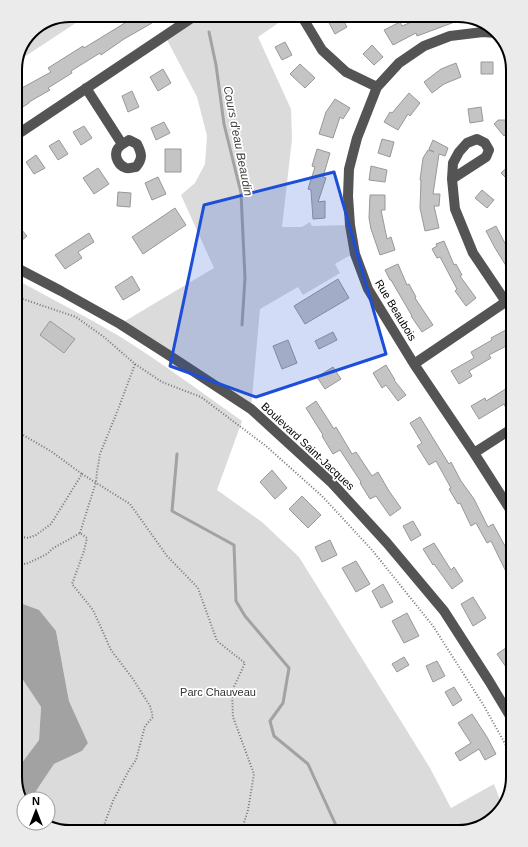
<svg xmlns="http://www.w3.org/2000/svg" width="528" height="847" font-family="Helvetica,sans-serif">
<rect width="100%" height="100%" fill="#fff"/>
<path fill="#dbdbdb" d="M70 15H88L18 61 31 31Z
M169 15H290L258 37 291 109 292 139 282 227H302L310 222 312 226 350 225 355 254 347 257 335 264 340 273 303 295 298 287 260 309 251 409 120 324 214 268 181 195 195 183 205 164 207 136 197 97 165 36 178 27Z
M15 279C50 298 85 316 119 336 161 362 201 392 242 421L217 490 262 522 299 557 430 768 451 808 494 784 503 808 482 826 458 832H67L40 823H48V799H35L36 791 54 764 82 751 88 743 69 701 56 631 20 603 15 602Z
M15 668 41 707 39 740 15 772Z"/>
<path fill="#a2a2a2" d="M15 602 20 603 39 610 56 631 69 701 88 743 82 751 54 764 36 791 35 799H24V805C18 798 15 780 15 772L39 740 41 707 15 668Z"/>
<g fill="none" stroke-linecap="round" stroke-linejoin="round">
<path stroke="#a2a2a2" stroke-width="3" d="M209 32 216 65 224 124 241 193 245 278 242 325
M177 454 172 511 234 545 236 601 245 616 289 668 283 703 270 721 274 736 308 764 339 832"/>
</g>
<path fill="#c4c4c4" stroke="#989898" d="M131 15H148L152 23 124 39 101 55 100 53 71 71 72 73 48 88 50 90 29 102V103L15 112V81L20 89 51 72 48 68 83 46 84 48 133 18Z
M339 15H340L347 27 335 34 328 21Z
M428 15H461L468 17 417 36 416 33 393 45 384 30 400 22 402 26Z
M285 42 292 55 282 60 275 47Z
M372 45 383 57 374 65 363 54Z
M481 62H493V74H481Z
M456 63 461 77 444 84 432 93 424 82 441 69Z
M300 64 315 78 305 88 290 74Z
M163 69 171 83 158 91 150 77Z
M132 91 139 107 128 112 122 96Z
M409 93 420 103 410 116 408 114 398 130 384 122 390 112 392 113Z
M335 99 350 108 343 119 340 117 333 138 319 134 326 112Z
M481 107 483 121 470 123 468 109Z
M498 120H509L513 126V129L504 136 494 124Z
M164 122 170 133 156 140 151 128Z
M84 126 92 138 81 145 73 132Z
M382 139 394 142 390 157 378 153Z
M59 140 68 154 58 160 49 146Z
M433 140 448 148 445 156 439 154 433 194H440L439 206H434L439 228 425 231 420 208 421 180H420L423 158 428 150 434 152 429 149Z
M165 149H181V172H165Z
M317 149 330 153 323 177 326 178 318 202 325 201V218L313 219 311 190 308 189 315 167 312 166Z
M36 155 45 168 34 174 26 162Z
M513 162V185L501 173Z
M371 166 387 170 385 182 369 180Z
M98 168 109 184 94 194 83 178Z
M158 177 166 194 152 200 145 183Z
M482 190 494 200 487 208 475 198Z
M118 192 131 193 130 207 117 206Z
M370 195H385V210H381L387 239 391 237 395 250 380 255 371 229 369 218Z
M175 208 186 225 143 254 132 237Z
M15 222 27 236 15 246Z
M496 226 510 253 513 251V277L495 248 486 231Z
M89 233 94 242 78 252 82 258 65 269 55 255Z
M444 241 454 265 456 264 462 275 460 276 476 298 466 306 455 291 457 289 440 257 437 258 432 249 437 246 436 244Z
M398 264 407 285 409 284 416 297 415 298 433 325 422 332 411 316H412L391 280H390L385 270Z
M132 276 140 290 123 300 115 287Z
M338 279 349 298 305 324 294 306Z
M50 321 75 339 64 353 40 335Z
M513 326V341L512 343 489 355 491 358 469 371 472 376 459 384 451 371 474 358 471 352 492 340 491 338Z
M333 332 337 340 319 349 315 341Z
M288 340 297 363 282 369 273 346Z
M386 365 395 380H394L406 395 398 401 386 385 382 388 373 373Z
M333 367 341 379 325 389 317 377Z
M509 387 513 393V403L506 408 504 404 479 419 471 406 485 398 486 401Z
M316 401 334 429 336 427 352 454 356 452 372 476 378 472 389 491 401 508 390 516 376 496 370 499 360 483 361 482 340 450 333 454 322 436 323 435 306 408Z
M420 417 449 464 451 462 461 481 474 499 488 527 493 524 505 546 509 544 513 551V586L491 541 487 543 476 523 471 526 460 503 458 504 449 489 451 488 436 461 429 465 417 446 422 443 410 423Z
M272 470 287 488 275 499 260 482Z
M302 496 321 515 308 528 289 509Z
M413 521 421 535 411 541 403 526Z
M330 540 337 555 322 562 315 547Z
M434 543 451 570 454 567 463 581 452 589 434 564 433 565 423 549Z
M356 561 370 584 356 592 342 568Z
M383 584 393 602 381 608 372 591Z
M473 597 486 618 473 626 461 604Z
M407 613 419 636 404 643 392 621Z
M513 643V677L497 654Z
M404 657 409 665 397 672 392 664Z
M437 661 445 676 433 682 426 666Z
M454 687 462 700 453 706 445 692Z
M472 714 487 737 496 754 485 760 479 749 460 761 455 753 471 743 458 723Z"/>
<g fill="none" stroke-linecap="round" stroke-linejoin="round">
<path stroke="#767676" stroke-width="2" stroke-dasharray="1 2" stroke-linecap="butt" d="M15 294 23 299 76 317 104 337 135 364 162 382 201 397 266 446 322 496 372 550 433 626 484 706 513 758
M15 432H18L52 452 82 474
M15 531 18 536 28 538 36 535 51 524 82 474 130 504 167 556 198 588 217 641 245 663 232 691 233 717 254 774 248 810 241 832
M80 533 96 482 97 472 100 454 119 407 135 364
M15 563 26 564 39 558 47 554 52 549 80 533 87 538 84 551 72 584 93 610 111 650 133 679 150 706 153 717 145 726 136 760 129 770 113 801 104 825 105 832"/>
<path stroke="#545454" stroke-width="10" d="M301 15 322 50 346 72 377 87
M496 33 483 32 450 36 424 46 399 63 377 87 357 138 349 169 348 196 350 225 355 254 368 289 414 364 474 453 513 514
M86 88 122 144
M15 136 196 15
M129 140 137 144C142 154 143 158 136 167 133 167 129 169 126 168 119 166 114 157 117 150 119 145 125 143 129 140Z
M452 179 486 157 489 150 485 143 477 139 467 143 459 152 453 163 452 179 455 209 473 253 506 302
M15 267 61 291 120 324 167 354 251 409 332 483 387 543 444 611 489 681 513 721
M414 364 513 297
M474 453 513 428"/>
</g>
<path fill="#1d4ed8" fill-opacity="0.2" stroke="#1d4ed8" stroke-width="3" stroke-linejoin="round" d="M334 172 386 354 256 397 170 366 204 205Z"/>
<g text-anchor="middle" stroke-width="3.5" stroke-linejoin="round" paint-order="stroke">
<g font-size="11" fill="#000" stroke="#fff">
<text transform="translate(396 310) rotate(59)" y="4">Rue Beaubois</text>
<text transform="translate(308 446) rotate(43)" y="4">Boulevard Saint-Jacques</text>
</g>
<g font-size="11" fill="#323232" stroke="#fff">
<text x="218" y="696">Parc Chauveau</text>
</g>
<g font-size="12" font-style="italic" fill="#434343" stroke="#fff">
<text transform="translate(238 141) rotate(79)" y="4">Cours d'eau Beaudin</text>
</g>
</g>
<path d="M0 0H528V847H0ZM70 22H458A48 48 0 0 1 506 70V777A48 48 0 0 1 458 825H70A48 48 0 0 1 22 777V70A48 48 0 0 1 70 22Z" fill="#ebebeb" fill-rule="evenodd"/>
<path fill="none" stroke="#000" stroke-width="2" d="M70 22H458A48 48 0 0 1 506 70V777A48 48 0 0 1 458 825H70A48 48 0 0 1 22 777V70A48 48 0 0 1 70 22Z"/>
<g transform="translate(36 811)"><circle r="19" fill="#ffffff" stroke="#999999"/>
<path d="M0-3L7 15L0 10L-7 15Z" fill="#000000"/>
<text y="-6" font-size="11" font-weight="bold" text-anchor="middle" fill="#000000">N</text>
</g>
</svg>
